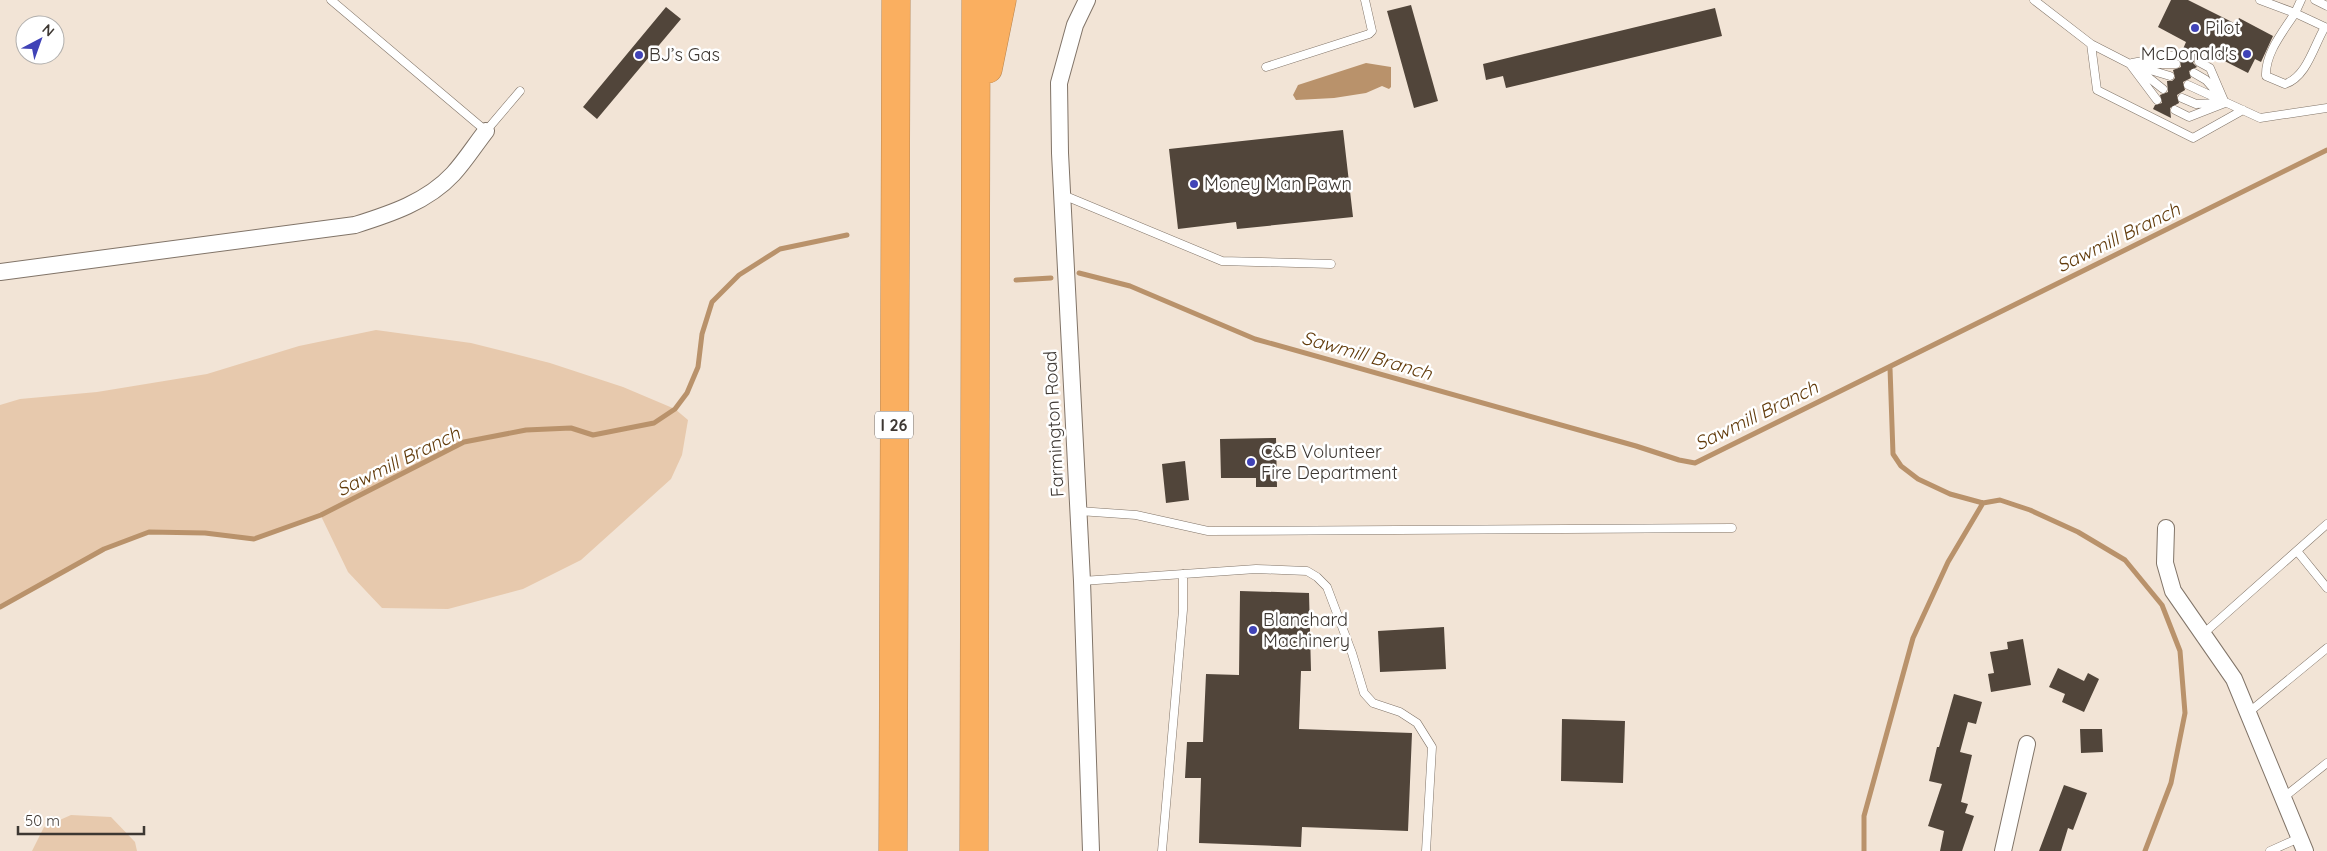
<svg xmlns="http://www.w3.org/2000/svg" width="2327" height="851" font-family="Quicksand,sans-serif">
<rect width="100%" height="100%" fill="#f2e4d6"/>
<path fill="#e7c9ad" d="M376 330 471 343 550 363 623 387 675 409 688 420 682 455 671 479 581 560 523 589 448 609 382 608 348 572 321 516 254 539 205 533 149 532 104 549 0 607V405L20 399 97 392 207 374 299 346Z
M71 815 111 817 135 842 137 851H32L44 827Z"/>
<path fill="#b9926b" d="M1366 63 1391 67V87L1389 89 1382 86 1366 93 1334 98 1296 100 1293 95 1298 85Z"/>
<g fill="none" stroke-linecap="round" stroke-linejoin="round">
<path stroke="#b9926b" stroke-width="5" d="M1079 273 1130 286 1255 339 1636 446 1679 460 1695 463 2327 150
M1016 280 1051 278
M1890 368 1893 454 1901 466 1918 479 1950 494 1983 503 2000 500 2030 510 2078 532 2125 560 2162 605 2180 651 2185 713 2171 783 2145 851
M0 607 104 549 149 532 205 533 254 539 321 515 464 442 526 430 571 428 593 435 654 423 675 409 687 393 698 367 702 334 712 302 739 275 780 249 847 235
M1864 851V816L1913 638 1948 562 1983 503"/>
</g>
<path fill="#51453a" d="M2171 0H2188L2236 24 2239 18 2273 36 2261 62 2255 59 2248 73 2205 51 2202 57 2196 58 2193 63 2197 67 2189 71 2191 78 2183 82 2185 90 2177 95 2179 103 2170 108 2171 118 2153 109 2155 105 2162 103 2160 95 2168 92 2167 81H2172L2175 78 2173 70 2181 67 2180 60 2186 55 2183 49 2186 42 2158 27Z
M1411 5 1438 101 1414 108 1387 11Z
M666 7 681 19 597 119 583 107Z
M1715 8 1722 36 1506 88 1503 76 1486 80 1483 64Z
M1343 130 1353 217 1237 229 1236 222 1178 229 1169 149Z
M1276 438 1277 487H1256V478H1221L1220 439Z
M1185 461 1189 500 1166 503 1162 464Z
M1240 591 1309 593 1311 671H1301L1299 729 1412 733 1408 831 1302 827 1301 847 1199 843 1201 778H1185L1187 742H1203L1206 674 1239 675Z
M1444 627 1446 669 1380 672 1378 631Z
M2023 639 2031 685 1991 692 1988 674 1994 673 1990 652 2008 649 2007 642Z
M2058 668 2084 681 2088 673 2099 679 2084 712 2062 702 2065 694 2049 687Z
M1954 694 1982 702 1976 724 1968 722 1960 752 1972 755 1961 802 1968 804 1965 813 1974 816 1962 851H1940L1944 831 1928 826 1942 784 1929 781 1937 747H1939Z
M1562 719 1625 721 1623 783 1561 781Z
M2080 729H2102L2103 752 2081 753Z
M2064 785 2087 793 2073 830 2068 828 2061 851H2039Z"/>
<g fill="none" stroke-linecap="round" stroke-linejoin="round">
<defs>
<path id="service" d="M331 0 486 131 520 91
M2034 0 2091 44 2130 64 2170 76
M2260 0 2295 13 2301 0
M2315 0 2327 6
M2295 13 2325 27C2314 45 2307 77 2285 84L2266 76C2265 53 2283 32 2295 13Z
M2091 44 2097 90 2193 138 2243 110
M2199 62 2210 68 2225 103
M2132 63 2181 54
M2130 64 2157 100
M2147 64H2176
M1266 67 1369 34 1372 31 1365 0
M2138 69 2163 89
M2194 73 2206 80 2219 95
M2188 85 2260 118 2327 108
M2182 98 2196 104 2218 103
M2175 110 2189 117 2225 103
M1063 195 1222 261 1331 264
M1079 511 1136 515 1208 531 1732 528
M2297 551 2327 588
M1082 581 1256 569 1307 571 1317 577 1327 587 1352 653 1364 693 1373 703 1400 712 1417 723 1432 747 1426 851
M2203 634 2327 524
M2248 713 2327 648
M2283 798 2327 763
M1162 851 1183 610V574
M2270 851 2299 838"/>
<path id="minor" d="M1087 0 1075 25 1059 83 1060 153 1082 581 1091 851
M0 272 355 225C390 214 427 202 453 174 465 161 475 145 486 131
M2166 528 2165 563 2173 591 2234 679 2305 851
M2003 851 2027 744"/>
<path id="motorway" d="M988 69 1002 0
M893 851 896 0
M974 851 976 0"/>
</defs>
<use href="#service" stroke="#817468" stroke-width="9"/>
<use href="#minor" stroke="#817468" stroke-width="18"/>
<use href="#motorway" stroke="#b88550" stroke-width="29"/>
<use href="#service" stroke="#fff" stroke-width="8"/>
<use href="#minor" stroke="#fff" stroke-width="16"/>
<use href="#motorway" stroke="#faaf60" stroke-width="28"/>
</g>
<g fill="#4043b7" stroke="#fff" stroke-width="2">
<circle cx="2195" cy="28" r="5"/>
<circle cx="2247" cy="54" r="5"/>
<circle cx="639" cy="55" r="5"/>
<circle cx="1194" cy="184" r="5"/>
<circle cx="1251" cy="462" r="5"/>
<circle cx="1253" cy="630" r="5"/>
</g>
<g text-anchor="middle" stroke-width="5" stroke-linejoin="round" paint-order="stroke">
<rect fill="#fff" stroke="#777370" stroke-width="1" x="875" y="411.5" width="38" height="27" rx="4"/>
<g font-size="16" font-weight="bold" fill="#3d3732">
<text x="894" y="431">I 26</text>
</g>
<g font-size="18" fill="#3d3732" stroke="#fff" text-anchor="start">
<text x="2205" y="34">Pilot</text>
<text x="2237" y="60" text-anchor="end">McDonald's</text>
<text x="649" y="61">BJ’s Gas</text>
<text x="1204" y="190">Money Man Pawn</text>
<text x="1261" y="458">C&amp;B Volunteer<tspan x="1261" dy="21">Fire Department</tspan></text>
<text x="1263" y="626">Blanchard<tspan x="1263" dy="21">Machinery</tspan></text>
</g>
<g font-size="18" fill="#3d3732" stroke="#fff">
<text transform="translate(1054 424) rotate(-93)" y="6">Farmington Road</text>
</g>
<g font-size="19" font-style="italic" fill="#623b0b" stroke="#fff">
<text transform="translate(2118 237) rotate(-26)" y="7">Sawmill Branch</text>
<text transform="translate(1367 355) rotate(16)" y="7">Sawmill Branch</text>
<text transform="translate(1756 415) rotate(-26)" y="7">Sawmill Branch</text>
<text transform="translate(398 461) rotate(-26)" y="7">Sawmill Branch</text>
</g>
</g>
<g transform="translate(40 40) rotate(41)"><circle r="24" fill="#ffffff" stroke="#b1afad"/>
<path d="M0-4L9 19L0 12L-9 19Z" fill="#4043b7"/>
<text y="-8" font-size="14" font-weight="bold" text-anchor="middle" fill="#3d3732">N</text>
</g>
<path d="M18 826v8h126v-8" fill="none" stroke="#3d3732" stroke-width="2.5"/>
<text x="25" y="826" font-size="15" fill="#3d3732" stroke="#ffffff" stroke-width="4" paint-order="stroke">50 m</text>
</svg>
